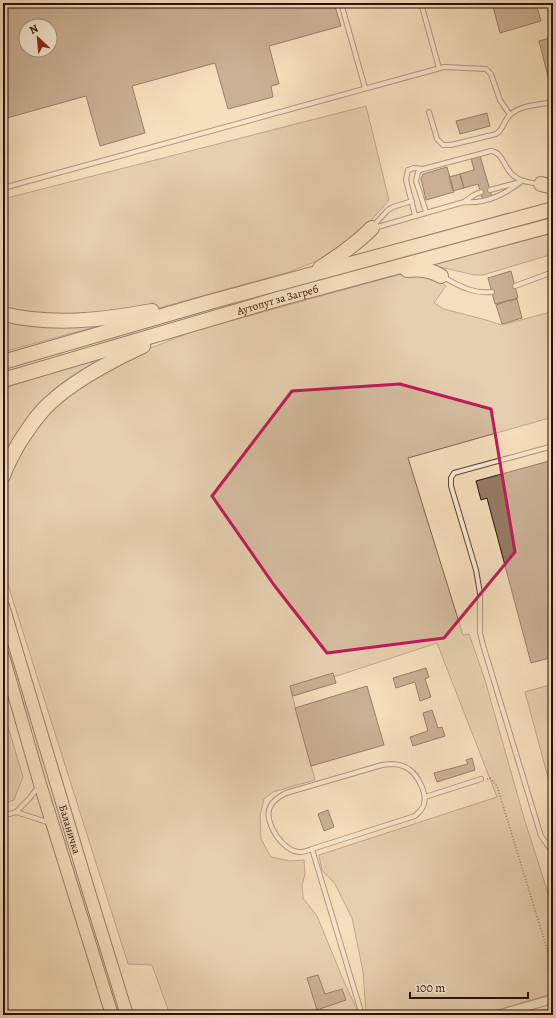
<svg xmlns="http://www.w3.org/2000/svg" width="556" height="1018" font-family="Alegreya,serif">
<rect width="100%" height="100%" fill="#f6dfbd"/>
<filter id="stains"><feTurbulence type="fractalNoise" baseFrequency=".005" numOctaves="4"/><feColorMatrix values="0 0 0 0 .2 0 0 0 0 .09 0 0 0 0 .02 0 0 0 .5 -.17"/></filter>
<radialGradient id="worn" r=".72"><stop offset=".6" stop-color="#630" stop-opacity="0"/><stop offset="1" stop-color="#630" stop-opacity=".3"/></radialGradient>
<path fill="#d3bc9e" stroke="#7e6651" fill-rule="evenodd" d="M366 106 389 200 368 224 327 257 289 272 159 308 128 313 52 316 3 310V199Z
M553 233V254L483 275H474L432 265Z
M412 271 435 278 446 286 434 303 444 309 486 320 502 325 547 313 553 309V417L408 458 463 635 469 634 485 680 524 818 553 909V980L548 958 551 994 481 1015H170L152 965 128 964 4 572 3 491 15 456 32 430 71 391 148 349 194 331ZM437 643 497 797 319 855 322 870 335 884 352 918 363 971 366 1011 359 1014 345 984 317 916 303 898 302 885 305 874 304 860 290 861 271 857 261 839 260 816 264 799 273 792 315 780 291 691Z
M3 319 109 323 3 352Z
M122 352 64 386 3 465V388Z
M553 684V796L525 692Z
M3 710 23 777 14 800 3 804Z"/>
<path fill="#947b64" stroke="#2a0f04" fill-rule="evenodd" d="M3 3H334L341 26 269 46 279 84 271 86 273 97 228 109 215 63 132 86 145 133 100 146 86 96 3 119ZM26 26H50V50H26Z
M492 3H536L541 21 500 33Z
M553 37V83L550 84 539 41Z
M487 113 490 126 460 134 456 121Z
M480 156 492 197 483 200 478 184 464 188 460 174 474 170 471 158Z
M447 167 454 192 426 200 421 179 423 174Z
M460 174 464 188 453 191 449 177Z
M511 271 518 298 495 304 488 278Z
M517 299 522 318 502 324 496 305 510 300V301Z
M553 460V657L531 663 487 498 481 500 476 481Z
M426 668 429 677 425 679 431 697 420 701 415 682 396 688 393 678Z
M333 673 336 683 293 696 290 686Z
M367 686 384 745 311 766 295 708Z
M432 710 438 728 442 727 445 736 413 746 410 737 428 731 423 713Z
M472 758 475 770 437 782 434 773 468 764 466 760Z
M328 810 334 827 324 831 318 814Z
M318 975 325 994 342 989 346 1000 317 1010 307 978Z"/>
<g fill="none" stroke-linecap="round" stroke-linejoin="round">
<defs>
<path id="lane" d="M341 3 365 88
M421 3 439 68
M429 112 437 139 443 145H451L496 134C503 130 504 121 509 116 519 105 539 105 553 102
M422 169 418 172 416 181 426 212
M3 188 444 67 486 69 491 74 500 100 510 115
M490 190 520 182
M464 202 474 195 481 192
M415 215 406 180 408 170 414 168 423 169 491 151C503 152 504 169 514 176 521 182 529 182 538 184
M373 226 388 210 393 207 412 201
M374 228 464 202C487 204 505 194 522 181
M443 277C460 286 472 294 492 292
M515 286 553 272
M553 446 454 473 451 478V486L476 570 480 593V633L483 645 541 836 549 847H553
M390 764C397 764 404 765 410 770 418 776 427 793 424 804 423 809 419 812 415 816L312 849C309 850 304 852 300 852 283 852 263 822 270 807 273 800 280 796 286 793L382 765Z
M425 797 481 779
M16 812 50 823
M3 816 16 812 29 799 39 786
M312 849 362 1015"/>
<path id="street" d="M497 1015 553 999"/>
<g id="primary">
<path id="s1" d="M3 606 89 892 127 1015"/>
<path d="M3 656 40 784 112 1015"/>
</g>
<g id="highway">
<path d="M541 184 553 187"/>
<path d="M320 268C339 256 356 244 372 228"/>
<path d="M407 270C420 269 429 269 441 276"/>
<path d="M3 314C52 326 103 320 152 311"/>
<path d="M3 362 210 302 553 209"/>
<path id="s2" d="M3 380 278 299 553 225"/>
<path d="M3 476C7 464 13 454 19 443 28 429 37 415 49 404 73 381 113 360 143 346"/>
</g>
</defs>
<use href="#lane" stroke="#5d4332" stroke-width="6"/>
<use href="#street" stroke="#5d4332" stroke-width="10"/>
<use href="#primary" stroke="#2a0f04" stroke-width="14"/>
<use href="#highway" stroke="#2a0f04" stroke-width="16"/>
<path stroke="#2a0f04" stroke-width="1.5" stroke-dasharray="1 2" stroke-linecap="butt" d="M487 779 490 778 497 786 547 949 551 969V992"/>
<use href="#lane" stroke="#f9ead4" stroke-width="4"/>
<use href="#street" stroke="#f9ead4" stroke-width="8"/>
<use href="#primary" stroke="#f6dfbd" stroke-width="12"/>
<use href="#highway" stroke="#f6dfbd" stroke-width="14"/>
</g>
<path d="M0 0H556V1018H0ZM400 384 491 409 515 552 444 638 327 653 274 585 212 496 292 391Z" fill="#f6dfbd" fill-opacity=".55" fill-rule="evenodd"/>
<path fill="none" stroke="#c2185b" stroke-width="3" stroke-linejoin="round" d="M400 384 491 409 515 552 444 638 327 653 274 585 212 496 292 391Z"/>
<g text-anchor="middle" stroke-width="4" stroke-linejoin="round" paint-order="stroke">
<g font-size="11" fill="#2a0f04" stroke="#f9ead4">
<text dy="4" stroke="none"><textPath href="#s2" startOffset="286">Аутопут за Загреб</textPath></text>
<text dy="4" stroke="none"><textPath href="#s1" startOffset="233">Баланичка</textPath></text>
</g>
</g>
<rect width="556" height="1018" fill="none" stroke="#f6dfbd" stroke-width="16"/>
<rect x="4" y="4" width="548" height="1010" fill="none" stroke="#2a0f04" stroke-width="2"/>
<rect x="8" y="8" width="540" height="1002" fill="none" stroke="#2a0f04"/>
<g transform="translate(38 38) rotate(334)"><circle r="19" fill="#f9ead4" stroke="#a69281"/>
<path d="M0-3L7 15L0 10L-7 15Z" fill="#8f2418"/>
<text y="-6" font-size="11" font-weight="bold" text-anchor="middle" fill="#2a0f04">N</text>
</g>
<path d="M410 992v6h118v-6" fill="none" stroke="#2a0f04" stroke-width="2"/>
<text x="416" y="992" font-size="12" fill="#2a0f04" stroke="#f9ead4" stroke-width="3" paint-order="stroke">100 m</text>
<rect width="100%" height="100%" filter="url(#stains)"/>
<rect width="100%" height="100%" fill="url(#worn)"/>
</svg>
